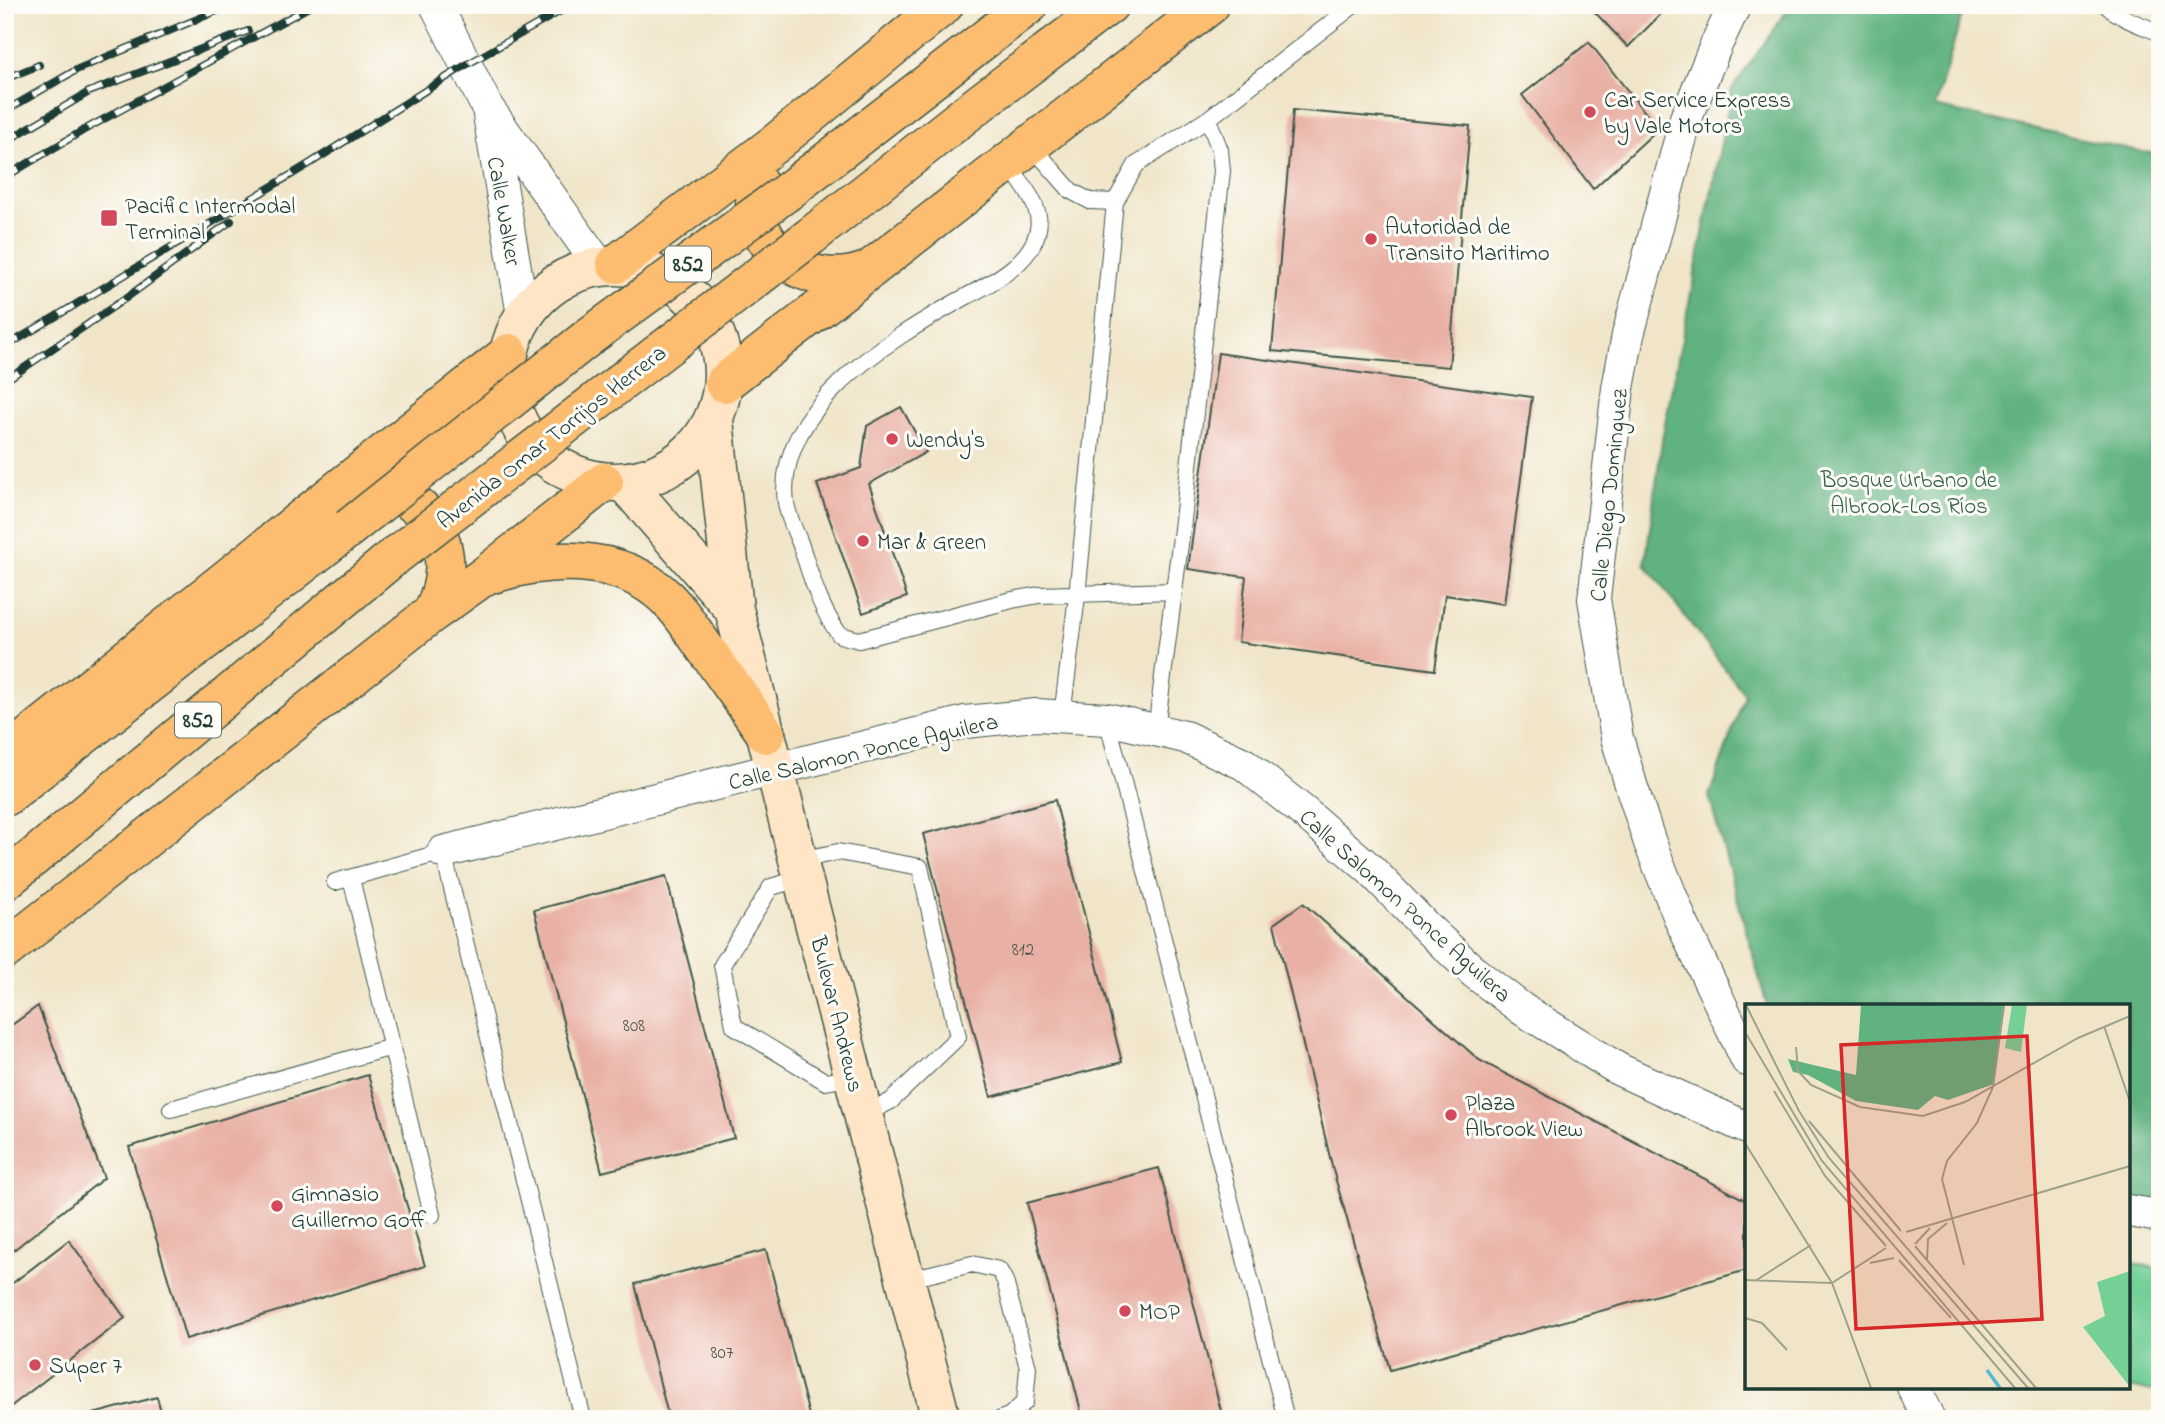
<svg xmlns="http://www.w3.org/2000/svg" width="2165" height="1424" font-family="'Indie Flower',sans-serif">
<rect width="100%" height="100%" fill="#fdfcf7"/>
<filter id="ink" filterUnits="userSpaceOnUse"><feTurbulence type="fractalNoise" baseFrequency=".0143" numOctaves="2"/><feDisplacementMap in="SourceGraphic" scale="14" xChannelSelector="R" yChannelSelector="G"/><feConvolveMatrix kernelMatrix="1 2 1 2 8 2 1 2 1" color-interpolation-filters="sRGB"/></filter>
<filter id="wash" filterUnits="userSpaceOnUse"><feTurbulence type="fractalNoise" baseFrequency=".00686" numOctaves="4" result="noise"/><feDisplacementMap in="SourceGraphic" scale="28" xChannelSelector="R" yChannelSelector="G"/><feGaussianBlur stdDeviation="1.57" result="paint"/><feColorMatrix in="noise" values="0 0 0 0 0 0 0 0 0 0 0 0 0 0 0 0 0 1.4 0 .05"/><feComposite in="paint" operator="in"/></filter>
<g filter="url(#wash)">
<rect width="100%" height="100%" fill="#f0e5c9"/>
<path fill="#75d097" stroke="#4a8666" stroke-width="2" d="M2128 1262 2160 1269V1392L2128 1387Z"/>
<path fill="#60b280" stroke="#40785a" stroke-width="2" d="M1791 5H1965L1935 107 2143 152 2160 154V1229L2128 1223V1006H1767L1709 796 1745 695 1645 564 1663 433 1732 89Z"/>
<g id="blocks">
<path fill="#e9b1a5" d="M1588 5H1670L1628 47Z
M1589 42 1658 129 1593 189 1522 95Z
M1293 110 1470 126 1449 367 1272 351Z
M1218 353 1532 397 1504 604 1445 595 1435 670 1238 642 1246 577 1188 569Z
M901 407 926 452 869 484 907 597 863 613 817 484 861 468 867 426Z
M1055 800 1122 1062 991 1097 923 834Z
M666 876 734 1138 602 1172 534 910Z
M1303 903 1479 1060 1747 1201V1270L1390 1370 1333 1170 1274 924Z
M38 1006 104 1178 5 1257V1030Z
M368 1075 425 1266 186 1339 129 1147Z
M1159 1168 1223 1419H1083L1027 1203Z
M69 1240 125 1318 5 1411V1289Z
M766 1250 810 1419H669L635 1284Z
M157 1397 163 1419H78V1418Z"/>
</g>
</g>
<g filter="url(#ink)">
<use href="#blocks" fill-opacity="0" stroke="#3e564a" stroke-width="2"/>
<g fill="none" stroke-linecap="round" stroke-linejoin="round">
<defs>
<path id="lane" d="M2106 5C2121 19 2141 25 2160 33
M1030 144 1071 191 1090 201 1115 202
M1008 163C1019 181 1043 206 1038 229 1032 265 987 285 958 301 889 340 774 409 786 503 788 516 795 531 800 543 811 575 819 608 840 635L859 640 1012 600 1039 595 1174 591
M1062 716 1077 596 1115 202 1136 165 1208 119 1354 5
M1107 719 1286 1419
M1156 730 1182 529 1222 171 1220 150 1208 119
M799 860 838 852 920 867 958 1037 891 1101 864 1115
M351 878 432 1215
M803 878 771 887 722 965 734 1026 826 1082 853 1077
M335 882 443 852 583 1419
M171 1109 392 1047
M906 1280 972 1264 999 1270 1005 1281 1028 1368 1025 1402 1009 1416 1001 1419"/>
<path id="street" d="M436 5 487 107 599 265
M1735 5 1716 45 1686 118 1628 335 1618 388 1594 599 1617 738 1632 788 1650 843 1681 921 1747 1060
M489 115 523 315
M443 852 965 722 1036 715 1107 719 1185 737 1244 764 1305 813 1371 870 1428 929 1475 973 1522 1009 1618 1069 1747 1128
M2128 1211 2160 1216
M1913 1387 1929 1419"/>
<path id="secondary" d="M507 374a108 108 0 1 1 216 0a108 108 0 1 1-216 0Z
M714 420 734 609 941 1419
M624 482 734 609"/>
<path id="primary" d="M757 181C743 248 809 295 869 270
M787 192 1029 5
M811 236 971 110 1109 5
M616 264 777 142 944 5
M724 383 1210 5
M361 489C432 486 465 556 431 614
M496 573C556 555 630 554 675 607 688 622 698 639 710 655 729 682 748 708 766 734
M5 756 509 353
M5 797 349 528
M5 881 391 559
M5 950 431 614 483 577 604 482"/>
</defs>
<use href="#lane" stroke="#3e564a" stroke-width="18"/>
<use href="#street" stroke="#3e564a" stroke-width="34"/>
<use href="#secondary" stroke="#3e564a" stroke-width="41"/>
<use href="#primary" stroke="#3e564a" stroke-width="41"/>
<use href="#lane" stroke="#fff" stroke-width="16"/>
<use href="#street" stroke="#fff" stroke-width="32"/>
<use href="#secondary" stroke="#fee5c5" stroke-width="38"/>
<use href="#primary" stroke="#fcbd6f" stroke-width="38"/>
<defs>
<path id="rail" d="M5 79 39 65
M5 111 78 69 231 5
M5 142 89 92 248 31
M5 177 84 130 307 8
M5 347 309 164 466 65 571 5
M5 381 126 298 231 221"/>
</defs>
<use href="#rail" stroke="#1f3d34" stroke-width="8"/>
<use href="#rail" stroke="#fdfcf7" stroke-width="5" stroke-dasharray="16" stroke-linecap="butt"/>
<defs>
<path id="primary-bridge" d="M349 528 590 336 787 192
M391 559 811 236"/>
</defs>
<use href="#primary-bridge" stroke="#3e564a" stroke-width="41" stroke-linecap="butt"/>
<use href="#primary-bridge" stroke="#fcbd6f" stroke-width="38"/>
</g>
</g>
<g fill="#d1495b" stroke="#fdfcf7" stroke-width="2.5">
<circle cx="1590" cy="112" r="7"/>
<rect x="100" y="209" width="18" height="18" rx="3.5"/>
<circle cx="1371" cy="239" r="7"/>
<circle cx="892" cy="439" r="7"/>
<circle cx="863" cy="541" r="7"/>
<circle cx="1451" cy="1115" r="7"/>
<circle cx="277" cy="1206" r="7"/>
<circle cx="1125" cy="1311" r="7"/>
<circle cx="35" cy="1365" r="7"/>
</g>
<g text-anchor="middle" stroke-width="6" stroke-linejoin="round" paint-order="stroke">
<g font-size="19" fill="#525a50">
<text x="1023" y="955">812</text>
<text x="634" y="1031">808</text>
<text x="722" y="1358">807</text>
</g>
<g fill="#fdfcf7" stroke="#62766e" stroke-width="2">
<rect x="665" y="246.5" width="46" height="35" rx="5"/>
<rect x="175" y="702.5" width="46" height="35" rx="5"/>
</g>
<g font-size="21" font-weight="bold" fill="#1f3d34">
<text x="688" y="271">852</text>
<text x="198" y="727">852</text>
</g>
<g font-size="23" fill="#1f3d34" stroke="#fdfcf7" text-anchor="start">
<text x="1604" y="107">Car Service Express<tspan x="1604" dy="26">by Vale Motors</tspan></text>
<text x="125" y="213">Pacific Intermodal<tspan x="125" dy="26">Terminal</tspan></text>
<text x="1385" y="234">Autoridad de<tspan x="1385" dy="26">Transito Maritimo</tspan></text>
<text x="906" y="447">Wendy's</text>
<text x="877" y="549">Mar &amp; Green</text>
<text x="1465" y="1110">Plaza<tspan x="1465" dy="26">Albrook View</tspan></text>
<text x="291" y="1201">Gimnasio<tspan x="291" dy="26">Guillermo Goff</tspan></text>
<text x="1139" y="1319">MOP</text>
<text x="49" y="1373">Super 7</text>
</g>
<g font-size="23" fill="#1f3d34" stroke="#fdfcf7">
<text transform="translate(505 211) rotate(80)" y="8">Calle Walker</text>
<text transform="translate(551 436) rotate(-38)" y="8">Avenida Omar Torrijos Herrera</text>
<text transform="translate(1608 495) rotate(-84)" y="8">Calle Diego Dominguez</text>
<text transform="translate(863 751) rotate(-13)" y="8">Calle Salomon Ponce Aguilera</text>
<text transform="translate(1406 905) rotate(42)" y="8">Calle Salomon Ponce Aguilera</text>
<text transform="translate(838 1014) rotate(76)" y="8">Bulevar Andrews</text>
</g>
<g font-size="23" fill="#34624d" stroke="#fdfcf7">
<text x="1909" y="487">Bosque Urbano de<tspan x="1909" dy="26">Albrook-Los Ríos</tspan></text>
</g>
</g>
<g transform="translate(1745 1004)">
<rect width="385" height="385" fill="#f0e5c9"/>
<path d="M267 1H282L276 48 260 44ZM385 267V383L338 323 360 312 352 278Z" fill="#75d097"/>
<path d="M116 1H260L249 80 203 96 190 92 173 106 111 97 63 71 48 68 43 55 111 71Z" fill="#60b280"/>
<path fill="none" stroke="#53bbd1" stroke-width="3.5" d="M242 366 255 384"/>
<path fill="none" stroke="#9ca28d" stroke-width="2" d="M1 1 54 107 84 154 283 384M359 22 385 98M0 28 77 157 270 384M51 43 53 67 66 81 115 103 178 112 220 98 333 34 385 12M29 87 80 172 141 242M64 117 156 227M0 139 87 279 126 384M161 228 385 162M170 240 185 224M170 242 291 384M154 256 206 314M182 256 183 235 202 219M125 259 149 254M219 261 197 175 202 157 232 119 248 83 259 1M0 276 87 279 141 244M10 277 66 241M0 314 17 319 42 346"/>
<path fill="#d62828" fill-opacity="0.15" stroke="#d62828" stroke-width="3.5" d="M282 32 297 315 111 325 96 41Z"/>
<rect width="385" height="385" fill="none" stroke="#1f3d34" stroke-width="3.5"/>
</g>
<rect width="2165" height="1424" fill="none" stroke="#fdfcf7" stroke-width="28"/>
</svg>
